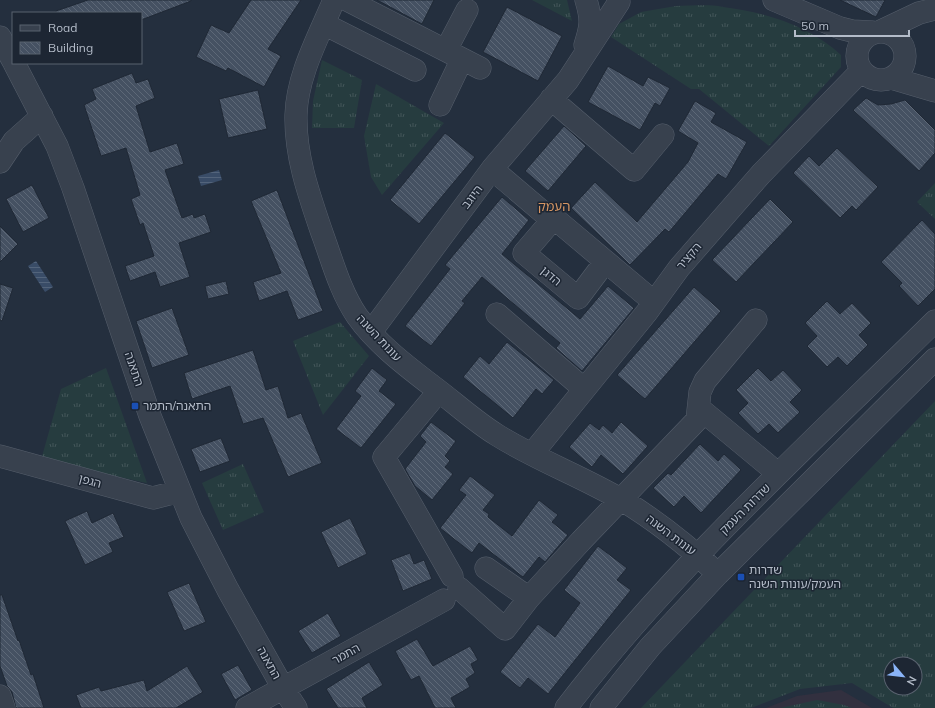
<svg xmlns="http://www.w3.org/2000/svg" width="935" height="708" font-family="Mulish,'Noto Sans Hebrew',sans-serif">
<defs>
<pattern id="grass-tufts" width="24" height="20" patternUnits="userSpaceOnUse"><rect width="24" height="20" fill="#263c3f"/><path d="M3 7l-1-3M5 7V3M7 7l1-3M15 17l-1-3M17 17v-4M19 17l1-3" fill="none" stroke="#435659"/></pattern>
<pattern id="water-rules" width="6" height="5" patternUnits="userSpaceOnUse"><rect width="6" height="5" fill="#394c67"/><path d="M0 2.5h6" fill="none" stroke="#53647b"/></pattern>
<pattern id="building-back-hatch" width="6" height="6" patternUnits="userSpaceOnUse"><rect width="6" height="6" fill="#455162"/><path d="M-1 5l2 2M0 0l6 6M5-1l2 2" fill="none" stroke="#5d6877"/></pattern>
</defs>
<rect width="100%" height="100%" fill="#242f3e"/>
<path fill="#32303f" d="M841 690 872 708H766L797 696Z"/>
<path fill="url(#grass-tufts)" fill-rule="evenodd" d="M532 0H567L572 21Z
M676 6C692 6 708 4 723 7 765 12 810 26 841 55V67L769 146 699 89H691L611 37 619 24 641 12Z
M322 60 362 80 354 128H312L313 101Z
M376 84 444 123 382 195 371 177 364 136Z
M935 183V219L917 202Z
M340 322 369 356 323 415 293 341Z
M106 368 147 483 41 460 61 389Z
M935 401V708H893L852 683 800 689 751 708H641ZM891 664H915V688H891Z
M243 464 264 512 223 530 202 483Z
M817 700 844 705 852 708H780Z"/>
<path fill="url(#water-rules)" d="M219 170 222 180 201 186 198 176Z
M36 261 53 287 45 292 28 266Z"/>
<path fill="url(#building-back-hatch)" stroke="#1f2835" d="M88 0H191V1L141 20V13H56V11Z
M251 0H301L268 49 281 56 264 87 228 68 226 71 196 57 211 25 229 33Z
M377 0H434L422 24Z
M840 0H885L876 17Z
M507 7 562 36 538 81 483 52Z
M608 66 643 86 648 77 670 88 660 106 655 103 640 130 588 102Z
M132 73 136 83 148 79 155 98 136 106 150 152 177 143 184 164 165 170 182 218 193 214 194 218 205 214 211 232 179 243 190 277 160 287 155 272 130 281 125 266 154 256 143 223 140 225 131 199 140 195 126 148 101 156 84 105 96 99 92 89Z
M258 90 267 129 228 138 219 99Z
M866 98 878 105 891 104 905 100 935 130V153L919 171 853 110Z
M695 101 716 113 711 122 747 142 726 179 718 174 669 232 665 229 630 265 571 208 595 182 637 222 688 162 698 143 678 131Z
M564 126 586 146 548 191 525 171Z
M445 133 475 157 419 224 390 200Z
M837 148 878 187 856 210 852 206 840 218 793 173 809 156 819 166Z
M32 185 49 218 23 232 6 199Z
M277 190 323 311 298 320 287 291 259 301 253 282 281 273 251 201Z
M502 197 529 220 502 254 580 319 608 286 634 308 582 371 556 348 560 343 482 277 462 301 465 303 431 346 405 326 450 269 445 265Z
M770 199 793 222 736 282 712 260Z
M922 220 935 234V289L918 306 899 286 902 283 881 262Z
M0 226 18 244 0 262Z
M226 281 229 294 208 299 205 286Z
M0 284 13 288 2 321 0 320Z
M694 287 721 311 645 399 617 375Z
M827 301 840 314 852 303 871 323 859 335 868 345 847 366 838 357 827 367 807 346 817 336 805 323Z
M172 308 189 355 152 368 136 321Z
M507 342 554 380 542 394 536 389 513 418 463 377 480 356 489 364Z
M253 350 266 390 278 386 288 418 301 413 322 463 288 477 263 418 243 424 230 386 192 399 184 373Z
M372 368 387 380 379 391 396 404 361 448 336 429 361 396 355 391Z
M758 368 771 381 783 370 802 390 790 402 800 412 778 433 769 424 758 434 738 413 748 403 736 390Z
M431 422 456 441 445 456 450 461 445 467 453 474 432 500 415 486 405 469 426 442 420 436Z
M621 422 648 446 623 474 601 455 592 467 569 447 590 423 599 430 603 425 612 433Z
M221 438 230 461 200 472 191 449Z
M700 444 718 461 724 454 741 470 701 513 684 496 674 507 653 488 668 473 671 475Z
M470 476 495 495 483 510 489 514 488 517 512 536 539 500 558 515 552 522 568 535 545 562 539 557 523 577 479 543 472 553 440 528 466 495 459 490Z
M87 511 92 523 113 513 124 537 109 543 113 552 85 565 65 521Z
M350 518 367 554 338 568 321 532Z
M598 546 627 568 617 580 631 590 548 694 528 678 520 688 500 672 538 624 555 637 580 603 564 590Z
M410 553 414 564 424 560 432 579 403 591 391 560Z
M189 583 206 622 184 631 167 592Z
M0 595H2L18 641 19 640 31 675 33 674 44 708H16L12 692 7 686 0 666Z
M328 613 341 636 312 653 298 631Z
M417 639 433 666 470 646 478 660 471 664 475 673 466 679 470 687 451 698 456 708H435L419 676 411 680 395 651Z
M369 662 383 685 362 698 367 708H338L326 689Z
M238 665 252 690 235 700 221 674Z
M187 666 203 692 176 708H81L76 695 99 687 101 691 144 680 147 691Z"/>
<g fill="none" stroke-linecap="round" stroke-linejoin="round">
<defs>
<path id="minor" d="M334 0C319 36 297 75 296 115 295 156 309 195 322 233 332 260 340 291 357 316 376 343 405 365 431 385 453 401 474 421 497 435 537 460 581 476 622 500 657 521 688 546 718 574
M347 0 480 68
M774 0 840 28 852 31 872 32
M324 24 415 70
M881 31 919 13 935 9
M857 56a24 24 0 1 1 48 0a24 24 0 1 1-48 0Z
M0 37 13 61
M585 45C591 26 592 20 586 0
M446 50 467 10
M14 63 57 146 73 188 150 416 191 518 228 590 283 688 296 708
M891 78 935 91
M551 99 634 170 663 135
M440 105 462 59
M0 162 14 141 42 116
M492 169 545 214 554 218 654 302
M554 218 524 253 578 298 605 262
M497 314 584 389
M371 332 492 169 568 80 619 2
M439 391 384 457 452 576
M699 408 769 466
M532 454 647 312 679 268 761 174 861 71
M0 456 153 498 180 491
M486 568 529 598
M459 588 505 629 529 598 581 541 697 420 700 392 705 381 756 320
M0 696 4 708
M247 708 444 600
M566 708C675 566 808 446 935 321
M601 708 650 647 718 574 935 359"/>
</defs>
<use href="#minor" stroke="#565f6c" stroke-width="23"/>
<use href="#minor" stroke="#38414e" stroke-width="22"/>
</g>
<g fill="#1a4fb4" stroke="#1d2633" stroke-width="1.5">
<rect x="131" y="402" width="8" height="8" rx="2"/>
<rect x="737" y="573" width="8" height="8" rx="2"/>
</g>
<g text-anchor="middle" stroke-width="3" stroke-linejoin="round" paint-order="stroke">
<g font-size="12" fill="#b4bcc9" stroke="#1d2633">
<text transform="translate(472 197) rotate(-53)" y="4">היוגב</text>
<text transform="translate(689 256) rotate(-50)" y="4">הקציר</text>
<text transform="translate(551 276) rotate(40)" y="4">הדגן</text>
<text transform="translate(379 338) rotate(47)" y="4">עונות השנה</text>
<text transform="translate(134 369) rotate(71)" y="4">התאנה</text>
<text transform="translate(90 481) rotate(15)" y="4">הגפן</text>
<text transform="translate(745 509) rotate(-45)" y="4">שדרות העמק</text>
<text transform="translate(671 535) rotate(37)" y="4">עונות השנה</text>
<text transform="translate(346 654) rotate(-29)" y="4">התמר</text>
<text transform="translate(269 663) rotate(61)" y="4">התאנה</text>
</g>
<g font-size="12" fill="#b4bcc9" stroke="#1d2633" text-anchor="start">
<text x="143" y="410">התאנה/התמר</text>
<text x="749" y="574">שדרות<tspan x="749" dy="14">העמק/עונות השנה</tspan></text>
</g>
<g font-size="13" fill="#d59563" stroke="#1d2633">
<text x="554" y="211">העמק</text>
</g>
</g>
<rect x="12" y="12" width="130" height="52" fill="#1d2633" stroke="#59626f"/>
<rect x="20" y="25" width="20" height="6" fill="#38414e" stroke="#59626f"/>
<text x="48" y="32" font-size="12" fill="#b4bcc9">Road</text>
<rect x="20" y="42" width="20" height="12" fill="url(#building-back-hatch)" stroke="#59626f"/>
<text x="48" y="52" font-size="12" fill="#b4bcc9">Building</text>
<g transform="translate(903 676) rotate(118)"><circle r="19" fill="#1d2633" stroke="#59626f"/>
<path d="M0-3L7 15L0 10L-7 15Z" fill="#8ab4f8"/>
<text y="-6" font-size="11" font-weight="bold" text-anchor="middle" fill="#b4bcc9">N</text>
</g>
<path d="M795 30v6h114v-6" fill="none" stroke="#b4bcc9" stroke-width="2"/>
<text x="801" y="30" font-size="12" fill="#b4bcc9" stroke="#1d2633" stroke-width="3" paint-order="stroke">50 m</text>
</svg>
